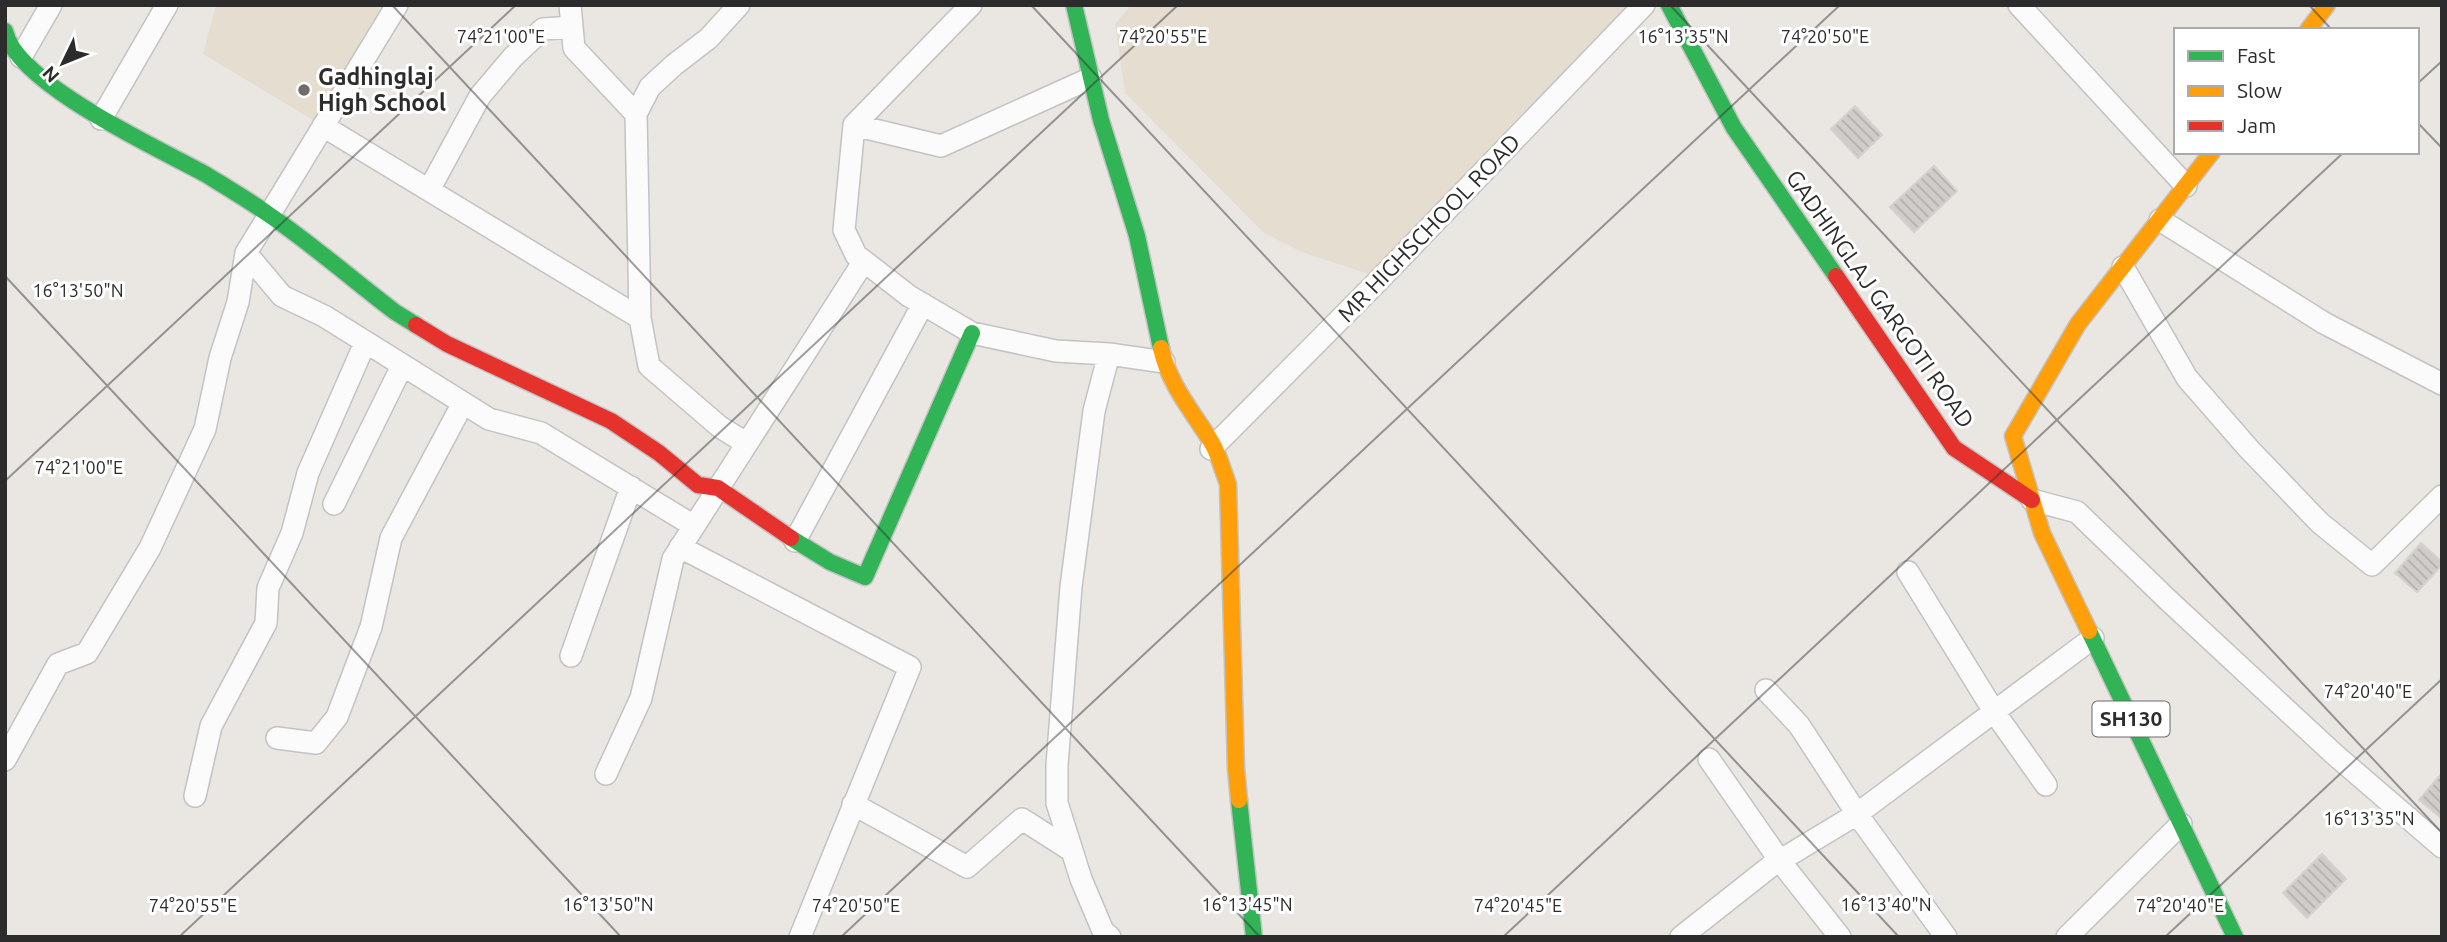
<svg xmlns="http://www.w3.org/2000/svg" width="2447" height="942" font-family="Ubuntu,sans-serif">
<defs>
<pattern id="building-back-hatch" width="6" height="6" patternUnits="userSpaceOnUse" patternTransform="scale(1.75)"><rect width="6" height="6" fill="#cfccc9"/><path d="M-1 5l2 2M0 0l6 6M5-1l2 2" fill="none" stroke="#b2afad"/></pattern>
</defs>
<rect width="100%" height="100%" fill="#eae6e2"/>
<path fill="#e4ddd0" d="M216 5H399L323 126 203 54Z
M1131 5H1644L1381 278 1304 253 1264 233 1125 93 1115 24Z"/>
<path fill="url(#building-back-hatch)" stroke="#d5d2ce" stroke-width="2" d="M1855 106 1882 135 1858 158 1831 129Z
M1934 166 1957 191 1914 232 1890 207Z
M2421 543 2442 562V565L2417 592 2395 573Z
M2442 773V819L2419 800Z
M2322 854 2346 879 2307 918 2283 893Z"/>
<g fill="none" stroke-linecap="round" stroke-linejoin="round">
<defs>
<path id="street" d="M570 5 574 48 636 114
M739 5 709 38 674 65 650 87 636 114 640 318 649 366 720 427 746 443
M2019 5 2186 186
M21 57 51 5
M1091 78 941 146 854 125 844 230 856 255 909 296 972 333 1056 351 1109 354 1164 362
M101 119 167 5
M854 125 971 5
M323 126 640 318
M429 190 480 96 513 57 543 29 572 27
M2160 220 2324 323 2442 384
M246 253 282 296 324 316 489 419 541 433 694 526
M2123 267 2187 378 2248 448 2320 523 2372 565 2442 496
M1109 354 1094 411 1071 587 1057 765V803L1081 879 1103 931 1110 937
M1211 449 1381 278 1644 5
M2032 500 2077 512 2168 600 2334 754 2442 847
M334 504 402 366
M795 541 923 304
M680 547 910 667 800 937
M1908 572 1995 713 2046 785
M571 656 631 487
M1766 690 1799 725 1857 814 1946 937
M277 738 316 743 337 717 371 627 391 538 463 403
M1709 759 1780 861 1840 937
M5 760 58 664 87 653 150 548 205 429 220 358 238 302 246 253 397 5
M606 774 641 698 673 559 864 261
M195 796 211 726 266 623 268 588 292 533 308 473 365 343
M853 804 967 867 1022 819 1072 851
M1681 937 1771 866 1857 814 2093 638
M2067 937 2181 824"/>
<path id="fast" d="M1074 5 1101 120 1137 236 1161 348
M1669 5 1734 128 1836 276
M5 31C17 84 158 148 205 174 226 187 248 200 268 214 312 244 353 280 395 312L416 325
M791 538 830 562 865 577 972 333
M2089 631 2235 937
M1239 800 1254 937"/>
<path id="slow" d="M2308 30 2327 5
M1161 348C1169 385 1193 412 1212 443 1219 455 1223 471 1228 484L1236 768 1239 800
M2089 631 2042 533 2013 436 2078 324 2212 152"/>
<path id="jam" d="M1836 276 1954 448 2032 500
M416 325 447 344 611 421 659 453 698 485 718 488 791 538"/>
</defs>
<use href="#street" stroke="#c3c3c3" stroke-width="24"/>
<use href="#fast" stroke="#c3c3c3" stroke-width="19"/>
<use href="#slow" stroke="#c3c3c3" stroke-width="19"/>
<use href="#jam" stroke="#c3c3c3" stroke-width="19"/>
<use href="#street" stroke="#fcfbfb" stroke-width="21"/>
<use href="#fast" stroke="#30b455" stroke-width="16"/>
<use href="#slow" stroke="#ff9f0a" stroke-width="16"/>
<use href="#jam" stroke="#e5322d" stroke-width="16"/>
</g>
<path fill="none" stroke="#2c2c2c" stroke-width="2" stroke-opacity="0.45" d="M392 5 1260 937M1031 5 1899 937M1670 5 2442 833M2309 5 2332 30M2417 84 2442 61M2417 122 2442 148M5 276 621 937M5 481 516 5M179 937 1178 5M841 937 1840 5M1503 937 2344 152M2165 937 2442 679"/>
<circle fill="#6e6d6c" stroke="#fff" stroke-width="2.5" cx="304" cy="90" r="7"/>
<g text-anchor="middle" stroke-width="6" stroke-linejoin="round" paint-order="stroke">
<rect fill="#fff" stroke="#6b6b6b" stroke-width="2" x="2092.5" y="701.5" width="77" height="35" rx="5"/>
<g font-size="21" font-weight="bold" fill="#2c2c2c">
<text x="2131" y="726">SH130</text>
</g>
<g font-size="23" font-weight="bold" fill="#2c2c2c" stroke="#fff" text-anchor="start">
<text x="318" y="85">Gadhinglaj<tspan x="318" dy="26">High School</tspan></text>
</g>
<g font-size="23" fill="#2c2c2c" stroke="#fff">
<text transform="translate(1429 228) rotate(-46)" y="8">MR HIGHSCHOOL ROAD</text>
<text transform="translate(1880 299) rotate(55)" y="8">GADHINGLAJ GARGOTI ROAD</text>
</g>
</g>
<g font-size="18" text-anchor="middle" fill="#2c2c2c" stroke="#fff" stroke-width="6" stroke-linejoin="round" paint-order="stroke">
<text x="501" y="43">74°21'00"E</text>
<text x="1163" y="43">74°20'55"E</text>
<text x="1825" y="43">74°20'50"E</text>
<text x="1683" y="43">16°13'35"N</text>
<text x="78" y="297">16°13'50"N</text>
<text x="79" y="474">74°21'00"E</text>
<text x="2368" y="698">74°20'40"E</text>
<text x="2369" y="825">16°13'35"N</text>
<text x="608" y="911">16°13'50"N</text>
<text x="1247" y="911">16°13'45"N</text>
<text x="1886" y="911">16°13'40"N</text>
<text x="193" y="912">74°20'55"E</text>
<text x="856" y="912">74°20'50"E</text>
<text x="1518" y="912">74°20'45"E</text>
<text x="2180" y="912">74°20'40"E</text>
</g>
<rect width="2447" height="942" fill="none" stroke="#2c2c2c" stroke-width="14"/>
<rect x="2174" y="28" width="245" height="126" fill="#ffffff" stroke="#ababab" stroke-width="2"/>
<rect x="2188" y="51" width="35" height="10" fill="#30b455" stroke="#ababab" stroke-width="2"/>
<text x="2237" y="63" font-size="21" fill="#2c2c2c">Fast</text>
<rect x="2188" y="86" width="35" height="10" fill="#ff9f0a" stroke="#ababab" stroke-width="2"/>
<text x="2237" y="98" font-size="21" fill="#2c2c2c">Slow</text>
<rect x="2188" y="121" width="35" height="10" fill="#e5322d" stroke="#ababab" stroke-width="2"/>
<text x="2237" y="133" font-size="21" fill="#2c2c2c">Jam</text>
<g transform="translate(63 63) rotate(227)" stroke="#ffffff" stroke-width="5" paint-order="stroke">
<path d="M0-5L12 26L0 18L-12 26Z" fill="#2c2c2c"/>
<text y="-10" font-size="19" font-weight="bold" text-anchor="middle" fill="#2c2c2c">N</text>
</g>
</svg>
